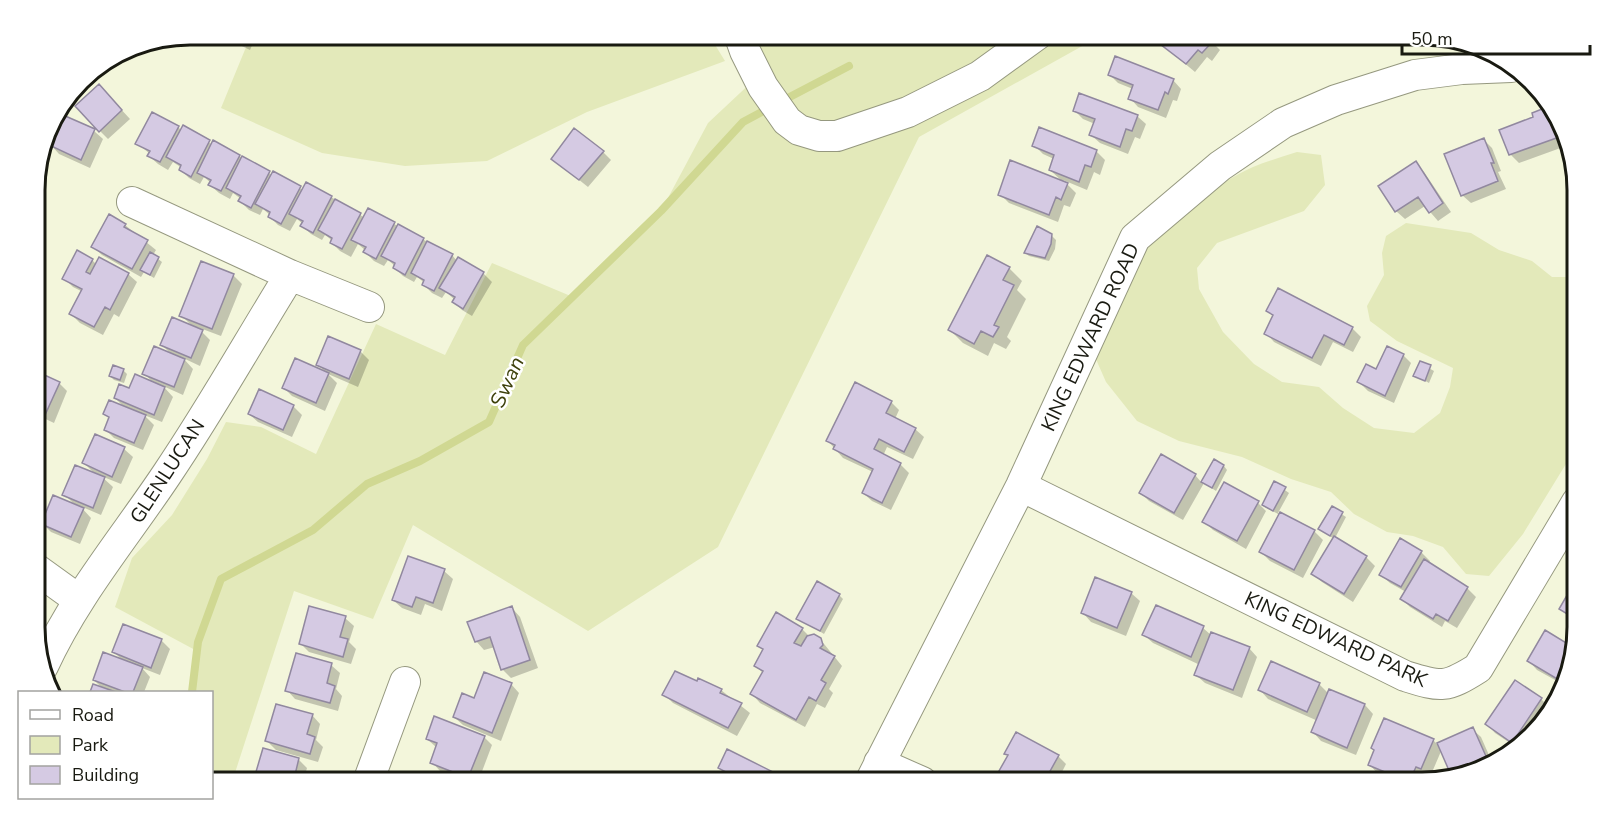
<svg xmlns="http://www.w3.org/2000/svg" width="1612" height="817" font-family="'Nunito Sans',sans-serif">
<rect width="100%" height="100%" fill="#f3f6db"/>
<path fill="#e3e9ba" d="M875 34 1102 35 919 137 718 547 588 631 413 525 373 619 294 591 232 782H212V692H192L197 651 115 607 132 558 172 515 207 459 226 422 261 427 316 454 376 324 445 355 492 263 573 297 661 211 708 123 756 78 744 66 757 36 861 44Z
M251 35H709L725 61 587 112 487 161 405 166 322 153 221 108Z
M1297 152 1321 155 1325 185 1304 211 1217 243 1197 268 1199 289 1223 332 1254 364 1282 382 1319 387 1343 408 1374 428 1414 433 1440 413 1450 387 1453 368 1397 341 1370 321 1367 306 1384 275 1382 253 1386 236 1406 223 1471 233 1499 250 1532 261 1552 277H1577V446L1523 534 1489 576 1466 574 1443 547 1413 536 1387 532 1354 514 1331 492 1291 479 1242 457 1179 441 1137 421 1106 382 1095 357C1111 319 1127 280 1150 245 1168 219 1223 180 1253 167 1267 161 1282 157 1297 152Z"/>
<path fill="#0003" d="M217 34H257L250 50Z
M1212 42 1220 50 1212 61 1207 57 1195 72 1171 52Z
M1110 75 1173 80 1181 89 1177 101 1173 100 1166 118 1138 107 1130 98 1133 89 1118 83Z
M108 95 130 119 108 139 100 131Z
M1547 109 1553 113 1566 146 1519 163 1510 154 1535 118Z
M1074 110 1137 116 1146 124 1140 139 1135 137 1128 154 1100 143 1091 135 1095 124 1083 119Z
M64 117 94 131 103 139 90 168 59 154 51 145Z
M178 127 182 131 183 127 213 145 239 156 272 175 303 190 331 197 365 218 394 224 452 255 457 261 458 259 483 273 492 282 472 316 462 310 454 302 455 300 446 292 442 298 432 293 424 285 425 283 417 277 414 282 403 276 395 268V266L388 260 384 266 374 261 365 252 366 251 358 244 351 257 340 251 332 243 333 241 325 235 322 240 311 234 302 226 303 224 297 219 290 231 278 225 269 216 270 215 263 209 260 215 249 210 240 201 241 199 233 193 230 199 219 193 210 185 211 183 204 177 200 184 189 178 181 170 182 168 173 162 168 170 158 164 149 156 150 154 137 143Z
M1040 129 1097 152 1105 160 1100 175 1094 172 1087 190 1063 180 1076 193 1070 207 1064 205 1058 222 1009 203 1000 194 1063 182 1050 170 1054 159 1043 154 1034 145Z
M1483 139 1492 148 1501 171 1498 172 1506 189 1471 203 1462 195Z
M603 152 611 160 588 187 553 159Z
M1415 163 1424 172 1451 212 1438 221 1425 206 1405 219 1396 211Z
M125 225 156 250 153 255 162 262 154 278 144 272 141 277 102 255 93 247Z
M1051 235 1056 240 1055 249 1049 261 1029 256 1025 253Z
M92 260 97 265 128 274 137 282 119 317 114 314 103 335 80 323 71 314 83 292 73 287 64 278Z
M1009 268 1022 281 1017 290 1026 299 1007 337 1011 341 1006 349 994 343 988 356 963 343 950 330Z
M233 275 242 284 221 336 197 327 210 340 200 366 183 358 193 369 183 395 163 386 173 397 162 422 144 415 154 425 143 450 114 438 106 430 110 419 105 414 125 408 115 398 130 390 154 384 144 373 173 356 162 345 194 328 181 315Z
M1268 311 1352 328 1361 337 1353 352 1333 342 1321 366 1274 342 1266 333 1274 317Z
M329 338 361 352 369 360 358 387 328 374 337 383 325 411 292 396 284 388 327 374 318 364Z
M1403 355 1411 363 1394 403 1368 391 1359 382Z
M1420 363 1434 371 1429 383 1415 375Z
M123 370 127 374 124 383 114 380 110 376Z
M35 373 59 383 67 391 54 423 35 414Z
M891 402 899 410 895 419 915 429 924 437 913 459 887 447 883 456 900 464 909 473 891 510 872 501 863 493 873 472 843 458 828 441Z
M293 406 302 415 292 437 258 422 249 414Z
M124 449 133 457 121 484 101 476 113 487 101 515 80 506 91 518 80 544 51 532 43 524 75 505 64 494 96 475 84 463Z
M1224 466 1227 470 1216 491 1204 483 1183 520 1149 501 1141 493 1195 475 1202 483Z
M1275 483 1289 493 1278 513 1314 531 1323 540 1303 578 1270 561 1261 552 1280 515 1263 506Z
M1258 503 1266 511 1246 549 1213 530 1204 521Z
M1332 508 1346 517 1335 538 1366 557 1375 566 1353 602 1322 582 1313 574 1334 539 1320 529Z
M1421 552 1430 561 1428 564 1467 588 1476 597 1457 628 1445 621 1442 627 1410 607 1402 599 1406 592 1390 583 1381 575Z
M444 571 453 579 442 611 425 604 421 615 402 608 393 600Z
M1577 580V622L1561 609Z
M1131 593 1140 601 1126 636 1091 622 1083 613Z
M839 595 843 599 824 634 798 618Z
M1157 607 1203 628 1211 635 1249 648 1257 657 1242 698 1205 683 1196 675 1200 665 1153 643 1144 635Z
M512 608 520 617 538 668 511 678 502 669 495 647 484 650 476 641Z
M345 618 354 626 349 642 356 649 351 664 309 652 300 643Z
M802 629 810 637 820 639 842 666 829 689 833 693 825 708 817 704 805 727 760 703 752 694 763 673 756 666 764 651 759 646Z
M161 640 170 649 160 675 142 668 150 677 144 692H92L94 686 104 690 94 680 122 660 114 652Z
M1572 648 1564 685 1537 670 1529 661Z
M331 665 340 673 336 689 342 696 338 711 295 699 287 690Z
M699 680 721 690 750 713 737 736 673 703 664 694 698 683Z
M511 684 519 693 501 741 463 725 454 717 475 700Z
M1319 684 1329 694 1330 691 1365 705 1373 714 1356 755 1321 741 1313 732 1318 721 1268 699 1260 690Z
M1541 699 1549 707 1516 747 1495 733 1487 724Z
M312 715 320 724 316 740 323 747 318 762 276 750 267 741Z
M1472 729 1481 737 1492 762 1453 775 1442 749 1430 777 1425 775 1421 782H1399L1378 774 1370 765 1433 740 1437 744Z
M484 737 492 745 478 782H470L440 771 432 762 436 747 427 739Z
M264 750 299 760 307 768 303 782H255Z
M1006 753 1058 756 1066 764 1057 782H1016L1001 770 1009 756Z
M720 768 778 776 784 782H730L732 778Z"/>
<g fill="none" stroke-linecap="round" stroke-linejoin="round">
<path stroke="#d0d892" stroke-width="8" d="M782 101 849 66
M192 692 198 642 221 579 313 530 367 484 420 461 489 422 523 345 661 211 743 122 771 107"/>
</g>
<path fill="#d5cae3" stroke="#91889f" stroke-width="1.5" d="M1168 34H1205L1213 41 1202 53 1198 50 1186 64 1160 44Z
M1115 56 1174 79 1168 94 1165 92 1158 110 1128 99 1133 85 1108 75Z
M99 84 122 110 99 132 75 106Z
M1079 93 1138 115 1132 131 1126 129 1120 147 1089 135 1095 119 1073 111Z
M1547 107 1549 113 1552 112 1562 136 1509 155 1499 130 1533 117 1532 113Z
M152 112 179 126 160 162 147 156 150 151 135 144Z
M63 115 95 129 81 160 49 145Z
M183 125 210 140 191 177 179 170 181 165 166 157Z
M1039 127 1097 150 1091 167 1085 165 1079 182 1049 170 1054 155 1032 146Z
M574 128 604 151 579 180 551 159Z
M1484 138 1494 163H1491L1498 181 1461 196 1444 154Z
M213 140 240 155 221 191 208 185 211 180 197 173Z
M242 156 270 171 251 208 238 201 241 196 226 188Z
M1010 160 1068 183 1061 200 1056 197 1049 215 998 195Z
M1416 161 1443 203 1429 213 1418 197 1395 212 1378 186Z
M273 171 301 186 281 224 268 217 270 212 255 204Z
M306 182 332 196 313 233 300 226 303 221 289 214Z
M335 199 361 213 342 249 330 243 332 238 318 230Z
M368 208 395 222 376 259 363 252 366 247 351 240Z
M109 214 126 224 124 227 148 240 132 269 91 247Z
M398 224 424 238 405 275 393 268 395 263 381 256Z
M1037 226 1052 234 1051 244 1045 258 1024 253Z
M427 241 453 254 434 291 422 285 424 280 411 273Z
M77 250 93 259 86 272 90 274 99 257 129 273 110 310 105 307 94 327 69 314 82 289 62 279Z
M150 252 159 257 150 275 140 270Z
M987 255 1010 267 1003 280 1014 285 994 325 999 327 993 337 981 331 974 344 948 330Z
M458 257 484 272 463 309 452 302 455 297 439 288Z
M201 261 234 274 212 329 179 316Z
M1278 288 1353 327 1344 345 1324 335 1312 358 1264 334 1273 315 1266 311Z
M172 317 203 330 191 358 160 345Z
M328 336 361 350 349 379 316 365Z
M154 346 185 359 174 387 142 374Z
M1387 346 1404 354 1385 396 1357 382 1366 364 1376 369Z
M295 358 329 373 316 403 282 388Z
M1420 361 1431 365 1425 381 1413 376Z
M113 365 124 369 120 380 109 376Z
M40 373 60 382 45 415 35 411V384Z
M135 374 165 387 154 415 114 398 119 384 129 388Z
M855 382 892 401 886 413 916 428 904 452 879 439 874 449 901 463 882 503 862 493 873 469 833 449 835 445 826 441Z
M259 389 294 405 283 430 248 414Z
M109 400 146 415 134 443 104 430 109 417 103 414Z
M95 434 125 447 112 477 82 463Z
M1161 454 1196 474 1174 513 1139 493Z
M1214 459 1224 465 1212 488 1201 482Z
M75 465 105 477 93 508 62 495Z
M1274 481 1286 487 1273 511 1262 505Z
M1224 482 1259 501 1237 541 1202 522Z
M53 495 84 508 71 537 41 524Z
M1332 506 1343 512 1330 536 1318 529Z
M1280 512 1315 530 1294 570 1259 552Z
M1334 536 1367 556 1344 594 1311 574Z
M1400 538 1422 551 1401 587 1379 575Z
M408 556 445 569 433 603 416 597 412 607 392 600Z
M1424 559 1468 587 1448 621 1436 614 1433 619 1400 599Z
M1095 577 1132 592 1117 628 1081 613Z
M1577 578V620L1559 609Z
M817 581 840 594 820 631 796 619Z
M1156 605 1204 626 1191 657 1142 635Z
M309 606 346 616 340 637 348 639 343 657 299 644Z
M512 606 530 660 501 670 490 637 475 642 467 622Z
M776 612 803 628 794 643 801 646 807 636 814 634 821 638 823 645 820 648 835 656 821 680 826 683 816 701 809 697 796 720 750 694 763 671 754 666 763 649 757 646Z
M123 624 162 639 151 668 112 652Z
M1545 630 1573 647 1564 683 1527 661Z
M1211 632 1250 647 1233 690 1194 675Z
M103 652 143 667 133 692H125L93 680Z
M296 653 332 663 327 683 335 686 330 703 285 691Z
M1271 661 1320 683 1307 712 1258 690Z
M675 671 697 681 698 678 722 689 720 693 742 703 728 728 662 695Z
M484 672 512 683 492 733 453 717 462 693 474 698Z
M1515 680 1542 698 1512 743 1485 724Z
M93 684 116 692H90Z
M1329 689 1365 704 1347 748 1311 732Z
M276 704 313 714 307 734 315 737 310 754 265 741Z
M434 716 485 736 468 778 430 763 437 743 426 739Z
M1384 718 1434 739 1421 769 1416 767 1409 782 1368 765 1374 750 1371 748Z
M1473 727 1489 763 1451 775 1437 743Z
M1016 732 1059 755 1044 782H1021L999 771 1008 755 1004 754Z
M263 748 299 758 294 779 302 781V782H253Z
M727 749 779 775 775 782H729L732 775 718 768Z
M425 774 449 782H422Z"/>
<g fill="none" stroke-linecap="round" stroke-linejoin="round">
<defs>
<path id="minor" d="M739 34 745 51 763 87 787 121 799 130 819 136H837L908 112 980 76 1038 34
M132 202 290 275
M1021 486 1405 676C1441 687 1445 689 1478 668L1577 502
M36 569 79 600
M43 666C75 596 125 537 167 474 211 409 249 341 290 275L369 307
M879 763 922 782
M368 782 405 682
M870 782 1021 486 1135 238 1220 166 1283 123 1336 100 1415 75 1462 69 1511 67"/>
</defs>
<use href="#minor" stroke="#95987f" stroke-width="32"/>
<use href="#minor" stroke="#fff" stroke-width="30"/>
</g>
<g text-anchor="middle" stroke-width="5" stroke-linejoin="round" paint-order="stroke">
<g font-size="20" fill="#191a11" stroke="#fff">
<text transform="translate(1090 337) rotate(-65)" y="7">KING EDWARD ROAD</text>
<text transform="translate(167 471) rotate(-57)" y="7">GLENLUCAN</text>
<text transform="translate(1336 639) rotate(25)" y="7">KING EDWARD PARK</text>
</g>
<g font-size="21" font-style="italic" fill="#3d400b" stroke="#fff">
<text transform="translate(507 382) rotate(-66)" y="7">Swan</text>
</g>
</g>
<path d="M0 0H1612V817H0ZM190 45H1422A145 145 0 0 1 1567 190V627A145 145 0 0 1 1422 772H190A145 145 0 0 1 45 627V190A145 145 0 0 1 190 45Z" fill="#fff" fill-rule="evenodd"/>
<path fill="none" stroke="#191a11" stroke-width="3" d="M190 45H1422A145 145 0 0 1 1567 190V627A145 145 0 0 1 1422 772H190A145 145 0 0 1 45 627V190A145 145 0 0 1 190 45Z"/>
<rect x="18" y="691" width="195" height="108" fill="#ffffff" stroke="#a3a3a0" stroke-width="1.5"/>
<rect x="30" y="710" width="30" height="9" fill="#ffffff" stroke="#a3a3a0" stroke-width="1.5"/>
<text x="72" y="721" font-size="18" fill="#191a11">Road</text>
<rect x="30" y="736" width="30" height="18" fill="#e3e9ba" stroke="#a3a3a0" stroke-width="1.5"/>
<text x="72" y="751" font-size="18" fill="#191a11">Park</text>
<rect x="30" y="766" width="30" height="18" fill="#d5cae3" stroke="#a3a3a0" stroke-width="1.5"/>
<text x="72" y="781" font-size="18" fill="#191a11">Building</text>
<path d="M1402 45v9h188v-9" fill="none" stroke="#191a11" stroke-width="3"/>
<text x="1411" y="45" font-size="18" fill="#191a11" stroke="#ffffff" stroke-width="4.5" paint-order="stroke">50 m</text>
</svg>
